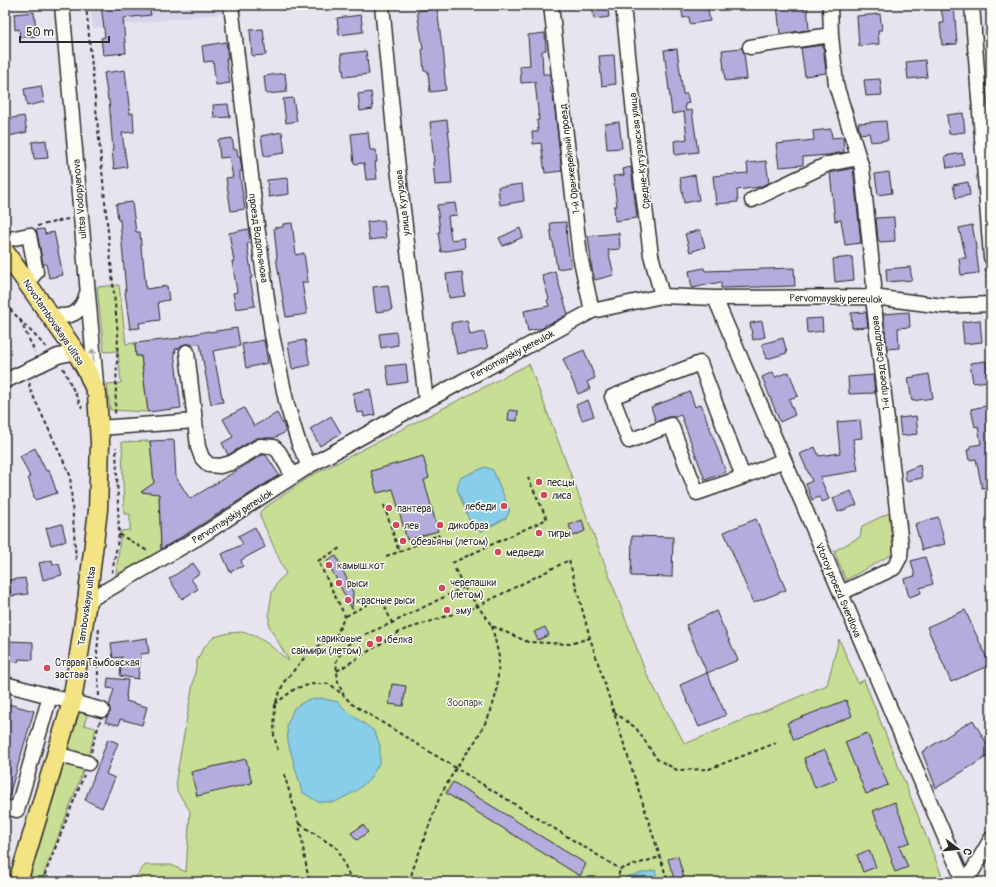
<svg xmlns="http://www.w3.org/2000/svg" width="996" height="887" font-family="Pangolin,sans-serif">
<rect width="100%" height="100%" fill="#e7e4ef"/>
<filter id="ink" filterUnits="userSpaceOnUse"><feTurbulence type="fractalNoise" baseFrequency=".025" numOctaves="2"/><feDisplacementMap in="SourceGraphic" scale="8" xChannelSelector="R" yChannelSelector="G"/><feConvolveMatrix kernelMatrix="1 2 1 2 8 2 1 2 1" color-interpolation-filters="sRGB"/></filter>
<g filter="url(#ink)">
<path fill="#d7d3ea" d="M90 5H226L227 13 93 28Z"/>
<path fill="#c7de94" stroke="#798460" d="M119 285 126 344 135 343 136 356H141L148 412 110 410 107 384 121 383 118 351 104 352 97 287Z
M529 364 646 673 685 744 827 685 839 639 858 683 864 680 942 876 930 882H132L145 865H171L186 872 190 811 177 791 176 779 197 661 203 648 214 637 229 633 242 632 255 636 267 643 289 661 269 626V611L272 593 278 581 286 574 260 516V512L263 509 311 476Z
M150 441 154 483 149 492 151 493H159L161 551 116 575 121 531 130 530V514H124L122 442Z
M889 513 894 553 846 580 834 551 860 537 862 526Z
M80 706 89 709 84 725 96 728 88 758 66 752Z
M65 761 85 766 41 882H28Z"/>
<path fill="#88cee9" stroke="#638d9d" d="M485 467 493 470 510 511 506 518 482 531 473 530 457 489 460 478Z
M321 698 338 702 348 712 374 731 380 745V762L369 780 356 791 335 802H318L302 792 288 742 287 725 294 708 307 700Z
M655 870 658 882H627L626 877Z"/>
<path fill="#b3acdd" stroke="#2b2b2b" d="M101 5H149L151 15 123 18 126 53 103 55 101 38 105 37Z
M592 5H607L609 17 594 19Z
M681 5H707L710 21 690 24 689 17 683 18Z
M777 5H807L809 30 780 34Z
M940 5H954L957 44 942 45 940 23H944Z
M437 8 442 47H443L445 69H444L446 90 430 92 428 71H424L422 49H423L417 11Z
M34 12 37 36 20 38 19 29 15 30 14 14Z
M880 14 882 30H878L879 44 859 46 857 16Z
M361 15 363 32 339 35 337 18Z
M263 29 266 55 252 56 250 30Z
M545 33 546 50 542 51 543 74H550L551 93H553L562 171 545 173 541 143 533 144 532 132H538L537 120H539L535 82 521 83 520 66 530 65 528 35Z
M226 42 228 59H226L230 83 216 85 213 61 204 62 202 46Z
M823 45 826 73 805 76 801 48Z
M742 48 744 53 747 79 725 81 722 50Z
M677 49 683 94H687L689 103 685 104 686 111 692 110 698 152 675 155 674 141 687 139 684 112 672 114 664 50Z
M366 51 369 74 344 77 341 54Z
M614 55 616 84 602 86 599 56Z
M925 60 927 77 908 79 906 62Z
M125 70 130 114 133 113 134 132 122 133 127 167 114 169 112 150H113L109 100H108L104 73Z
M285 73 287 92 266 94 264 76Z
M880 79 882 95 866 96 864 80Z
M41 86 44 102 27 106 24 89Z
M371 92 373 109 360 111 358 94Z
M293 98 297 121 286 123 283 99Z
M228 104 230 117 214 118 213 105Z
M963 113 965 132 949 134 947 115Z
M24 116 27 132 9 136 6 119Z
M447 120 450 146H449L452 184 435 185 433 162H434L430 122Z
M886 121 888 140 871 142 869 133 860 134 858 123Z
M619 122 622 148 607 149 605 124Z
M831 129 832 138 843 137 844 152 828 155 803 157V165L779 167 776 144 814 140 813 131Z
M282 132 285 153 264 156 261 136Z
M368 132 370 150H376L377 162H375L377 179 366 180 364 163 354 164 351 134Z
M232 138 234 150 237 149 238 157H240L242 171H240V177L245 209 231 211 226 178 233 177 229 157 220 158 218 140Z
M46 140 48 158 34 159 32 142Z
M962 153 964 165 947 168 945 156Z
M766 161 769 183 759 187 737 190 738 202 716 204 713 176 748 173 747 163Z
M631 167 637 218 615 221 614 206H617L613 176 624 175 623 169Z
M853 168 861 243 845 245 841 220 835 221 830 173Z
M889 172 892 193 878 195 875 174Z
M695 175 699 200 684 203 680 178Z
M288 178 289 194 269 197 267 180Z
M968 182 970 195 956 198 953 185Z
M522 184 524 201 500 205 498 187Z
M132 202 136 232H140L142 258H143L146 289 167 286 169 300 158 302 160 320 139 323 140 328 130 329 125 292H126L120 220H118L116 204Z
M455 203 457 215 448 216 451 240 464 238 465 248 441 252 438 232H440L437 205Z
M894 217 895 241 880 242 879 240H878L876 218Z
M384 220 386 238 369 240 367 222Z
M566 222 567 241 571 267 557 269 553 242H552L550 223Z
M292 223 296 255 304 253 308 282H302L307 314 286 317 276 258 277 257 274 228 283 227V224Z
M972 225 975 240 979 273 961 275 959 258H966L959 228Z
M520 228 523 237 503 246 499 238Z
M44 229 45 234 54 232 63 275 49 278 46 264H43L37 233 36 230Z
M248 229 251 243 247 244 252 278H250L255 306 236 309 233 293 237 292 232 261H234L229 233Z
M700 230 705 247 690 252 685 234Z
M619 233 620 249 608 250 614 275 595 280 592 269 588 236Z
M852 257 854 280 835 282 833 259Z
M910 267 912 280 887 282 886 269Z
M704 268 705 271 794 268 795 286 721 288V282L692 288 689 271Z
M555 271 568 314 554 322 545 325V327L543 328 528 331 524 311 549 306 547 300 549 299 542 275Z
M462 272 465 296 449 298 446 274Z
M388 285 392 310 376 312 373 287Z
M866 312 868 327 852 328 851 313Z
M909 312 910 327 898 328 899 348 887 349 883 314Z
M822 318 823 331 807 333 806 319Z
M467 320 470 335 484 332 488 348 457 354 451 323Z
M980 320 982 342 964 344 962 322Z
M762 321 765 337 753 340 750 323Z
M237 328 240 346 213 351 223 402 211 404 200 344 192 345 190 344H186L182 345 180 348 175 349 176 352H174L181 408 148 412 141 356H136L135 343 181 338 180 337 209 331V332Z
M396 332 398 345 381 348 379 334Z
M783 338 787 353 767 359 762 344Z
M264 340 268 363 246 368 242 344Z
M305 340 310 365 292 369 288 343Z
M584 350 595 378 587 382 590 389 578 394 563 359Z
M986 361 988 381 973 383 970 363Z
M406 364 408 382 389 385 386 366Z
M773 372 775 377 789 372 798 396 789 399 795 415 780 422 762 377Z
M929 374 933 398 912 401 908 378Z
M873 375 875 393 849 394 848 377Z
M370 389 375 415 364 417 363 412 357 413 353 393Z
M690 392 695 407 701 404 726 472 705 480 681 415 674 417H668L656 422 651 407Z
M588 400 594 416 582 420 576 405Z
M990 405 991 412V423L989 424 991 435V487L982 488 976 459 969 460 967 450 971 449 970 446 981 444 978 426 975 427 971 409Z
M244 408 254 426 277 413 284 426 286 432 274 438H256L228 455 222 443 233 437 223 419Z
M509 410 518 411 517 421 508 420Z
M331 416 341 433 320 446 310 429Z
M916 416 918 434 901 436 899 418Z
M860 420 862 438 853 439 858 471 820 477 829 499 822 502 819 497 812 500 806 484 812 481 800 454 815 447 819 456 840 453 837 422Z
M174 440 176 477 190 499 262 455H266L279 475 185 535 161 549 159 494 141 492 154 483 150 441Z
M35 448 46 471 49 470 57 493 35 500 28 477H30L20 456Z
M423 456 429 478 424 480 438 531 407 540 393 489 377 493 371 471Z
M920 465 922 478 906 481 905 471Z
M851 491 857 505 838 512 833 498Z
M938 517 945 544 922 550 915 524Z
M756 519 786 590 753 603 724 532Z
M582 520 585 531 573 536 569 525Z
M62 524 66 541 51 545 46 528Z
M255 527 265 547 241 560 243 566 230 572 222 554 243 544 238 536Z
M632 536 673 537 672 577 631 576Z
M336 556 353 592 352 609 327 561Z
M925 557 933 584 920 588 921 593 909 597 904 579 915 576 911 561Z
M52 560 53 565 59 564 62 575 43 580 39 563Z
M193 563 200 573 191 579 198 589 182 599 169 579Z
M25 578 28 594 11 596 9 580Z
M965 610 990 665 951 682 927 627Z
M716 611 738 660 707 673 686 625Z
M545 627 549 635 538 640 534 632Z
M147 638 149 653 141 654 138 679 120 676 122 657 113 658 111 643Z
M8 641 33 642V660L19 659 18 662 7 661Z
M707 673 726 715 699 727 680 685Z
M108 678 128 680 126 697H127L126 701 147 707 142 725 120 719 119 725 105 722 107 717 110 712 109 706 114 689 107 688Z
M392 684 406 686 403 706 389 704Z
M846 700 852 716 794 740 787 723Z
M5 703 34 711 8 799H5Z
M973 720 991 751V754L936 788 922 752Z
M867 733 888 785 866 794 845 742Z
M108 739 118 743 106 774 115 778 102 808 85 800Z
M825 750 837 779 815 788 804 758Z
M246 759 252 783 197 796 191 772Z
M453 782 586 864 580 876 446 793Z
M895 802 910 842 899 846 908 867 895 872 891 861 892 860 873 811Z
M363 825 368 832 357 840 351 833Z
M869 850 876 867 863 872 857 855Z
M678 856 685 882H675L668 859Z"/>
<g fill="none" stroke-linecap="round" stroke-linejoin="round">
<defs>
<path id="minor" d="M62 5 96 383
M231 5 256 218 272 335 287 405 299 444 309 466
M382 5 396 151 426 401
M551 5 580 256 592 311
M623 5 638 153 651 255 662 296
M830 5 831 35 836 85 862 168 874 285 873 297 901 545 900 557 894 568 841 593
M972 5 991 257
M750 47 831 35
M752 200 828 164 859 158
M5 240 29 235 36 272 27 283
M715 298 964 882
M49 314C70 319 81 315 87 293
M187 352 198 447 202 458 209 465 220 466 231 463 260 446 274 447 279 452 293 476
M5 381 58 356 76 352
M99 428 195 421
M743 477 700 363 612 397 629 441 671 425 697 493 743 477 784 460
M87 601 107 590 196 539 309 466 426 401 592 311 662 296 715 298 873 297 943 306 991 304
M5 684 102 710
M57 754 88 763
M5 807 17 810 50 696
M966 882 991 839"/>
<path id="major" d="M5 252 76 352 87 371 97 394 100 443 98 510 87 601 72 702 18 882"/>
</defs>
<use href="#minor" stroke="#2b2b2b" stroke-width="17"/>
<use href="#major" stroke="#2b2b2b" stroke-width="21"/>
<path stroke="#2b2b2b" stroke-width="2" stroke-dasharray="4 3" stroke-linecap="butt" d="M86 5 118 335 115 414
M37 226 68 219
M986 268 988 291
M5 304 47 348
M20 320 35 352
M63 368 82 408
M30 383 29 387 70 475 76 560
M384 505 399 552
M119 534 149 552
M386 556 399 552 438 535 442 542
M452 563 547 519 528 478
M455 569 464 587 392 623 368 633 344 647 336 662 338 682 344 696 352 704 620 869
M112 573 119 534 116 447
M464 587 492 626 528 642 570 644 590 638
M385 607 392 623
M346 616 368 604
M337 671 401 631 478 606 569 560 590 638 668 882
M99 696 97 654 99 628
M275 704 296 688 313 684H330L343 695
M614 712 636 728 657 759 677 770 709 769 776 743
M278 750 274 736 275 704 284 682 310 651 336 636 345 616 318 561 340 548
M91 752 100 721
M284 774 299 824 309 882
M300 824 338 849 352 882
M5 850 6 846
M620 869 660 857
M42 882 84 775
M411 882 412 872 440 796 456 768 476 740 490 714 497 691 499 657 492 626
M617 882 620 869"/>
<use href="#minor" stroke="#fdfcf7" stroke-width="14"/>
<use href="#major" stroke="#f4e382" stroke-width="18"/>
</g>
<defs><path id="oneway-shaft" d="M-6 0H5M1.5-3L5.5 0L1.5 3" fill="none" stroke-width="1.6" stroke-linecap="round" stroke-linejoin="round"/></defs>
<use stroke="#9e9e9b" href="#oneway-shaft" transform="translate(93 355) rotate(-95)"/>
</g>
<g fill="#d1495b" stroke="#fdfcf7" stroke-width="1.5">
<circle cx="539" cy="482" r="4"/>
<circle cx="544" cy="495" r="4"/>
<circle cx="504" cy="506" r="4"/>
<circle cx="389" cy="508" r="4"/>
<circle cx="396" cy="525" r="4"/>
<circle cx="440" cy="525" r="4"/>
<circle cx="539" cy="533" r="4"/>
<circle cx="403" cy="541" r="4"/>
<circle cx="498" cy="552" r="4"/>
<circle cx="329" cy="565" r="4"/>
<circle cx="339" cy="583" r="4"/>
<circle cx="442" cy="588" r="4"/>
<circle cx="348" cy="600" r="4"/>
<circle cx="447" cy="610" r="4"/>
<circle cx="379" cy="639" r="4"/>
<circle cx="370" cy="644" r="4"/>
<circle cx="47" cy="668" r="4"/>
</g>
<g text-anchor="middle" stroke-width="3" stroke-linejoin="round" paint-order="stroke">
<g font-size="10" fill="#2b2b2b" stroke="#fdfcf7">
<text transform="translate(639 151) rotate(-97)" y="4">Средне-Кутузовская улица</text>
<text transform="translate(569 159) rotate(-97)" y="4">1-й Оранжерейный проезд</text>
<text transform="translate(79 199) rotate(-95)" y="4">ulitsa Vodopyanova</text>
<text transform="translate(402 203) rotate(-97)" y="4">улица Кутузова</text>
<text transform="translate(259 238) rotate(82)" y="4">проезд Водопьянова</text>
<text transform="translate(836 298) rotate(1)" y="4">Pervomayskiy pereulok</text>
<text transform="translate(54 322) rotate(56)" y="4">Novotambovskaya ulitsa</text>
<text transform="translate(512 354) rotate(-28)" y="4">Pervomayskiy pereulok</text>
<text transform="translate(880 363) rotate(-97)" y="4">1-й проезд Свердлова</text>
<text transform="translate(232 516) rotate(-32)" y="4">Pervomayskiy pereulok</text>
<text transform="translate(839 590) rotate(67)" y="4">Vtoroy proezd Sverdlova</text>
<text transform="translate(86 606) rotate(-82)" y="4">Tambovskaya ulitsa</text>
</g>
<g font-size="10" fill="#2b2b2b" stroke="#fdfcf7" text-anchor="start">
<text x="547" y="486">песцы</text>
<text x="552" y="499">лиса</text>
<text x="496" y="510" text-anchor="end">лебеди</text>
<text x="397" y="512">пантера</text>
<text x="404" y="529">лев</text>
<text x="448" y="529">дикобраз</text>
<text x="547" y="537">тигры</text>
<text x="411" y="545">обезьяны (летом)</text>
<text x="506" y="556">медведи</text>
<text x="337" y="569">камыш.кот</text>
<text x="450" y="586">черепашки<tspan x="450" dy="12">(летом)</tspan></text>
<text x="347" y="587">рыси</text>
<text x="356" y="604">красные рыси</text>
<text x="455" y="614">эму</text>
<text x="362" y="642" text-anchor="end">кариковые<tspan x="362" dy="12">саймири (летом)</tspan></text>
<text x="387" y="643">белка</text>
<text x="55" y="666">Старая Тамбовская<tspan x="55" dy="12">застава</tspan></text>
</g>
<g font-size="10" fill="#525845" stroke="#fdfcf7">
<text x="465" y="706">Зоопарк</text>
</g>
</g>
<rect width="996" height="887" fill="none" stroke="#fdfcf7" stroke-width="20"/>
<rect x="10" y="10" width="976" height="867" fill="none" stroke="#2b2b2b" stroke-width="1.5" filter="url(#ink)"/>
<g transform="translate(958 849) rotate(106)" stroke="#fdfcf7" stroke-width="3" paint-order="stroke">
<path d="M0-3L7 15L0 10L-7 15Z" fill="#2b2b2b"/>
<text y="-6" font-size="11" font-weight="bold" text-anchor="middle" fill="#2b2b2b">С</text>
</g>
<path d="M20 36v6h89v-6" fill="none" stroke="#2b2b2b" stroke-width="2"/>
<text x="26" y="36" font-size="12" fill="#2b2b2b" stroke="#fdfcf7" stroke-width="3" paint-order="stroke">50 m</text>
</svg>
